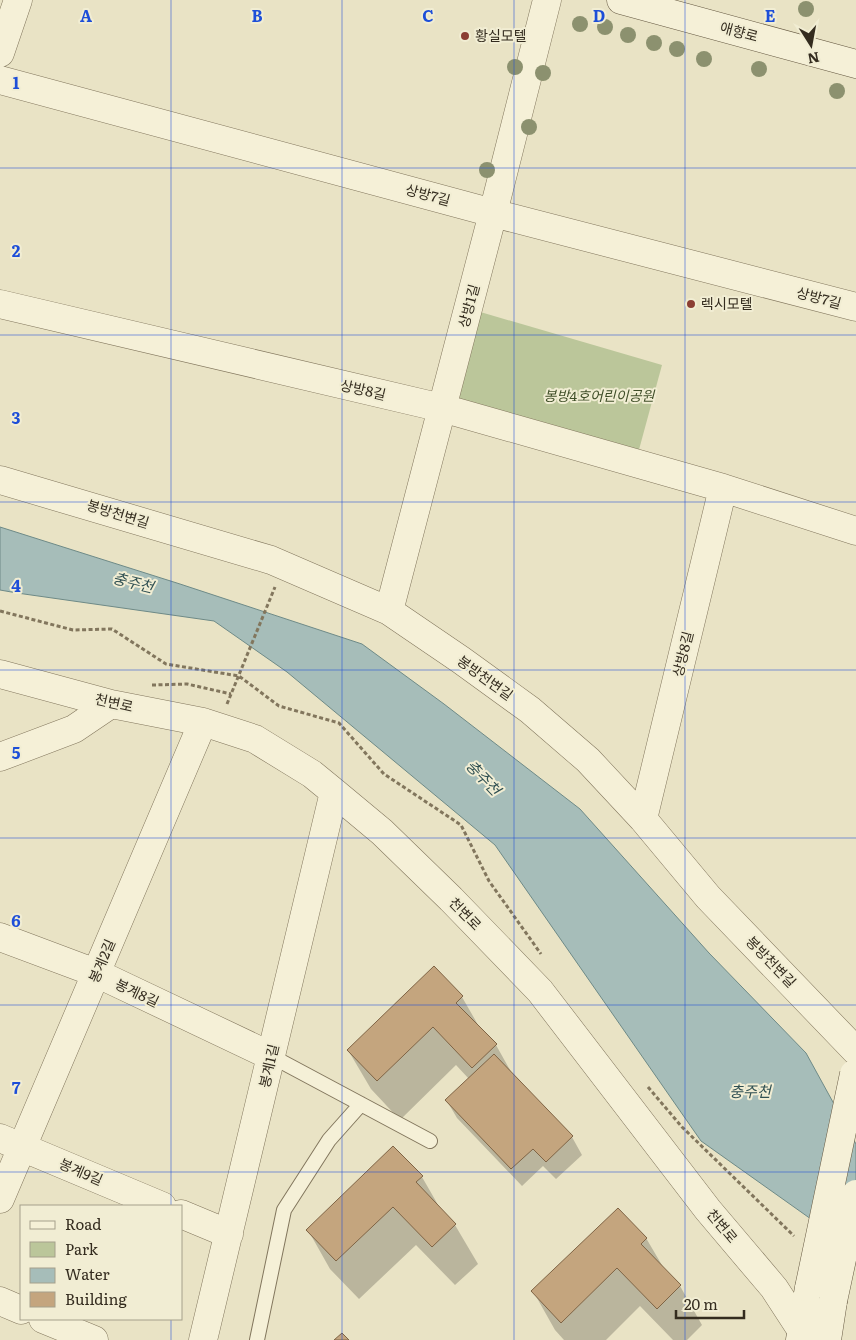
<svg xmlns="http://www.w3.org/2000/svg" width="856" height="1340" font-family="Literata,'Noto Sans KR',serif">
<rect width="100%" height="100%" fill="#e9e3c5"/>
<path fill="#bbc69a" d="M477 311 662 365 637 457 453 402Z"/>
<path fill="#a6bdb9" stroke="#6e8a87" d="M0 527 180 584 362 644 444 704 580 809 709 953 806 1053 856 1144V1251L701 1141 495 845 287 672 214 621 17 593 0 590Z"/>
<path fill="#0003" d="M434 968 462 997 481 1030 496 1045 514 1077 572 1137 582 1155 556 1179 543 1166 522 1186 457 1118 447 1101 469 1079 456 1065 400 1120 371 1089 348 1050Z
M422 1177 441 1210 455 1225 478 1264 455 1285 416 1245 359 1299 330 1269 308 1230Z
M646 1238 666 1272 680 1286 702 1325 687 1340H673L640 1306 606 1340H564L555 1330 533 1291Z"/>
<path fill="#c4a57e" stroke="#7f6445" d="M434 966 463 996 456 1003 497 1044 472 1068 433 1027 377 1081 347 1050Z
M494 1054 573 1136 546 1162 533 1149 511 1169 445 1100Z
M393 1146 423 1176 416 1182 456 1224 432 1247 393 1207 336 1261 306 1230Z
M618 1208 647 1238 641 1244 681 1285 657 1309 617 1268 561 1323 531 1291Z
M342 1333 349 1340H334Z"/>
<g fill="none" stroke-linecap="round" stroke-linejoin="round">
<defs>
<path id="lane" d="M271 1056 430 1141
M257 1340 284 1210 329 1140 361 1104"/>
<path id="street" d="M0 53 18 0
M0 80 493 213 856 307
M0 304 442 408 723 488 856 531
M0 480 271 560 389 611 461 660 530 710 588 760 643 819 708 897 856 1051
M389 611 493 213 547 0
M0 674 111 704 203 722 255 739 312 774 334 792 382 832 451 899 540 991 708 1210 774 1288 802 1331
M0 757 74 729 111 704
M643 819 723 488
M0 937 96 973 271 1056
M0 1138 162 1206
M0 1199 203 722
M181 1214 229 1234
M0 1301 21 1310
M43 1319 94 1340
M203 1340 334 792"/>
<path id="secondary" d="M621 0 856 64
M800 1340 809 1288
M827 1340 833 1301"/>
</defs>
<use href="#lane" stroke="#82765d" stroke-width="16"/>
<use href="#street" stroke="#82765d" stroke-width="29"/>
<use href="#secondary" stroke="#645740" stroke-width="29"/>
<path stroke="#82765d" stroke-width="3" stroke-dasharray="4 2.5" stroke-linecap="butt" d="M0 611 73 630 112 629 166 664 239 676 279 706 339 723 384 774 461 825 489 881 541 954
M152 685 187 684 231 694
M227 704 275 587
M648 1087 682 1127 794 1236"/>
<use href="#lane" stroke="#f5f0d7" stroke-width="14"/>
<use href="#street" stroke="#f5f0d7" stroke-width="28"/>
<use href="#secondary" stroke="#f5f0d7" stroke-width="28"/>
<defs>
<path id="secondary-bridge" d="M809 1288 854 1074
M833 1301 856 1194"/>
</defs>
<use href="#secondary-bridge" stroke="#645740" stroke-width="29" stroke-linecap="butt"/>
<use href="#secondary-bridge" stroke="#f5f0d7" stroke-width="28"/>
</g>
<g fill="#8c916f">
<circle cx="806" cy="9" r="8"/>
<circle cx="580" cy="24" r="8"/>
<circle cx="605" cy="27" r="8"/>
<circle cx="628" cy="35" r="8"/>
<circle cx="654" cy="43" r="8"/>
<circle cx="677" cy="49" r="8"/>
<circle cx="704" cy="59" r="8"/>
<circle cx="515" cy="67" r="8"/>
<circle cx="759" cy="69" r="8"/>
<circle cx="543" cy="73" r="8"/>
<circle cx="837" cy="91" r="8"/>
<circle cx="529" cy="127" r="8"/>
<circle cx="487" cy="170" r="8"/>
</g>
<path fill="none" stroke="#1d4ed8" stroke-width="1" stroke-opacity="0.55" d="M171 0V1206M342 0V1340M514 0V1340M685 0V1340M0 168H856M0 335H856M0 502H856M0 670H856M0 838H856M0 1005H856M0 1172H856M171 1319V1340"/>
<g fill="#8b3e33" stroke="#f1edd3" stroke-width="2">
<circle cx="465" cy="36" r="5"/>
<circle cx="691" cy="304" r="5"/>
</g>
<g text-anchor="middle" stroke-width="4" stroke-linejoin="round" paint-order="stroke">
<g font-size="14" fill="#342c1f" stroke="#f1edd3">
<text transform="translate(739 32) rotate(15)" y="5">애향로</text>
<text transform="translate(428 195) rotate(15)" y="5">상방7길</text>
<text transform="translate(819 298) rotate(15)" y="5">상방7길</text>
<text transform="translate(469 306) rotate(-75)" y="5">상방1길</text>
<text transform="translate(363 390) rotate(13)" y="5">상방8길</text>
<text transform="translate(118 514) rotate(17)" y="5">봉방천변길</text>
<text transform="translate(683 654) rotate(-76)" y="5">상방8길</text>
<text transform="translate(485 678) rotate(36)" y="5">봉방천변길</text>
<text transform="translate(114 703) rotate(13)" y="5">천변로</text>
<text transform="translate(465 914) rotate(46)" y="5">천변로</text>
<text transform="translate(102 961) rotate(-67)" y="5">봉계2길</text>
<text transform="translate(771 962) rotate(46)" y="5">봉방천변길</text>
<text transform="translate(137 993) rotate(25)" y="5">봉계8길</text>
<text transform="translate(269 1066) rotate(-77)" y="5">봉계1길</text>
<text transform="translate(81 1172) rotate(23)" y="5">봉계9길</text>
<text transform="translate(722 1226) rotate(50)" y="5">천변로</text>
</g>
<g font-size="14" fill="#342c1f" stroke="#f1edd3" text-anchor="start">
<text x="475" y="41">황실모텔</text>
<text x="701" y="309">렉시모텔</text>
</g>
<g font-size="14" font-style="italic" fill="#3f4e28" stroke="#f1edd3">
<text x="599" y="401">봉방4호어린이공원</text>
</g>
<g font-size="15" font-style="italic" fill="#305052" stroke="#f1edd3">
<text transform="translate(133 583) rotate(14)" y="5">충주천</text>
<text transform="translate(483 778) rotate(46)" y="5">충주천</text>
<text x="750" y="1097">충주천</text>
</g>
</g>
<g font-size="16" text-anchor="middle" font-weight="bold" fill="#1d4ed8" stroke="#f1edd3" stroke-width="4" stroke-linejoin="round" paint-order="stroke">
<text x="86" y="22">A</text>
<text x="257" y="22">B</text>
<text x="428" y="22">C</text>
<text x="599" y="22">D</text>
<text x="770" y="22">E</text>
<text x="16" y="89">1</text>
<text x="16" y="257">2</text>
<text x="16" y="424">3</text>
<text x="16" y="592">4</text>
<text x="16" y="759">5</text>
<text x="16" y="927">6</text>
<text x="16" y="1094">7</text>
</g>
<rect x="20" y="1205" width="162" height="115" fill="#f1edd3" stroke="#a5a08b"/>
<rect x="30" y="1221" width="25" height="8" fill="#f5f0d7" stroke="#a5a08b"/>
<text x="65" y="1230" font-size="15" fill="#342c1f">Road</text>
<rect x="30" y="1242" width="25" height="15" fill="#bbc69a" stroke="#a5a08b"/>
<text x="65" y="1255" font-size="15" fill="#342c1f">Park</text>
<rect x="30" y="1268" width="25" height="15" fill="#a6bdb9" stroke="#a5a08b"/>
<text x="65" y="1280" font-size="15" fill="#342c1f">Water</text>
<rect x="30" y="1292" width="25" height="15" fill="#c4a57e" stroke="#a5a08b"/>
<text x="65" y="1305" font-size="15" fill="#342c1f">Building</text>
<g transform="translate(811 45) rotate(169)" stroke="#f1edd3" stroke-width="4" paint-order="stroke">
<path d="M0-4L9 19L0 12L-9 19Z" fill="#342c1f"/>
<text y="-8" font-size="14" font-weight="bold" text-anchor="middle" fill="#342c1f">N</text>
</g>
<path d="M676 1310v8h68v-8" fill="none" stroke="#342c1f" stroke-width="2.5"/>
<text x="684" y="1310" font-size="15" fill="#342c1f" stroke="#f1edd3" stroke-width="4" paint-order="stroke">20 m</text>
</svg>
